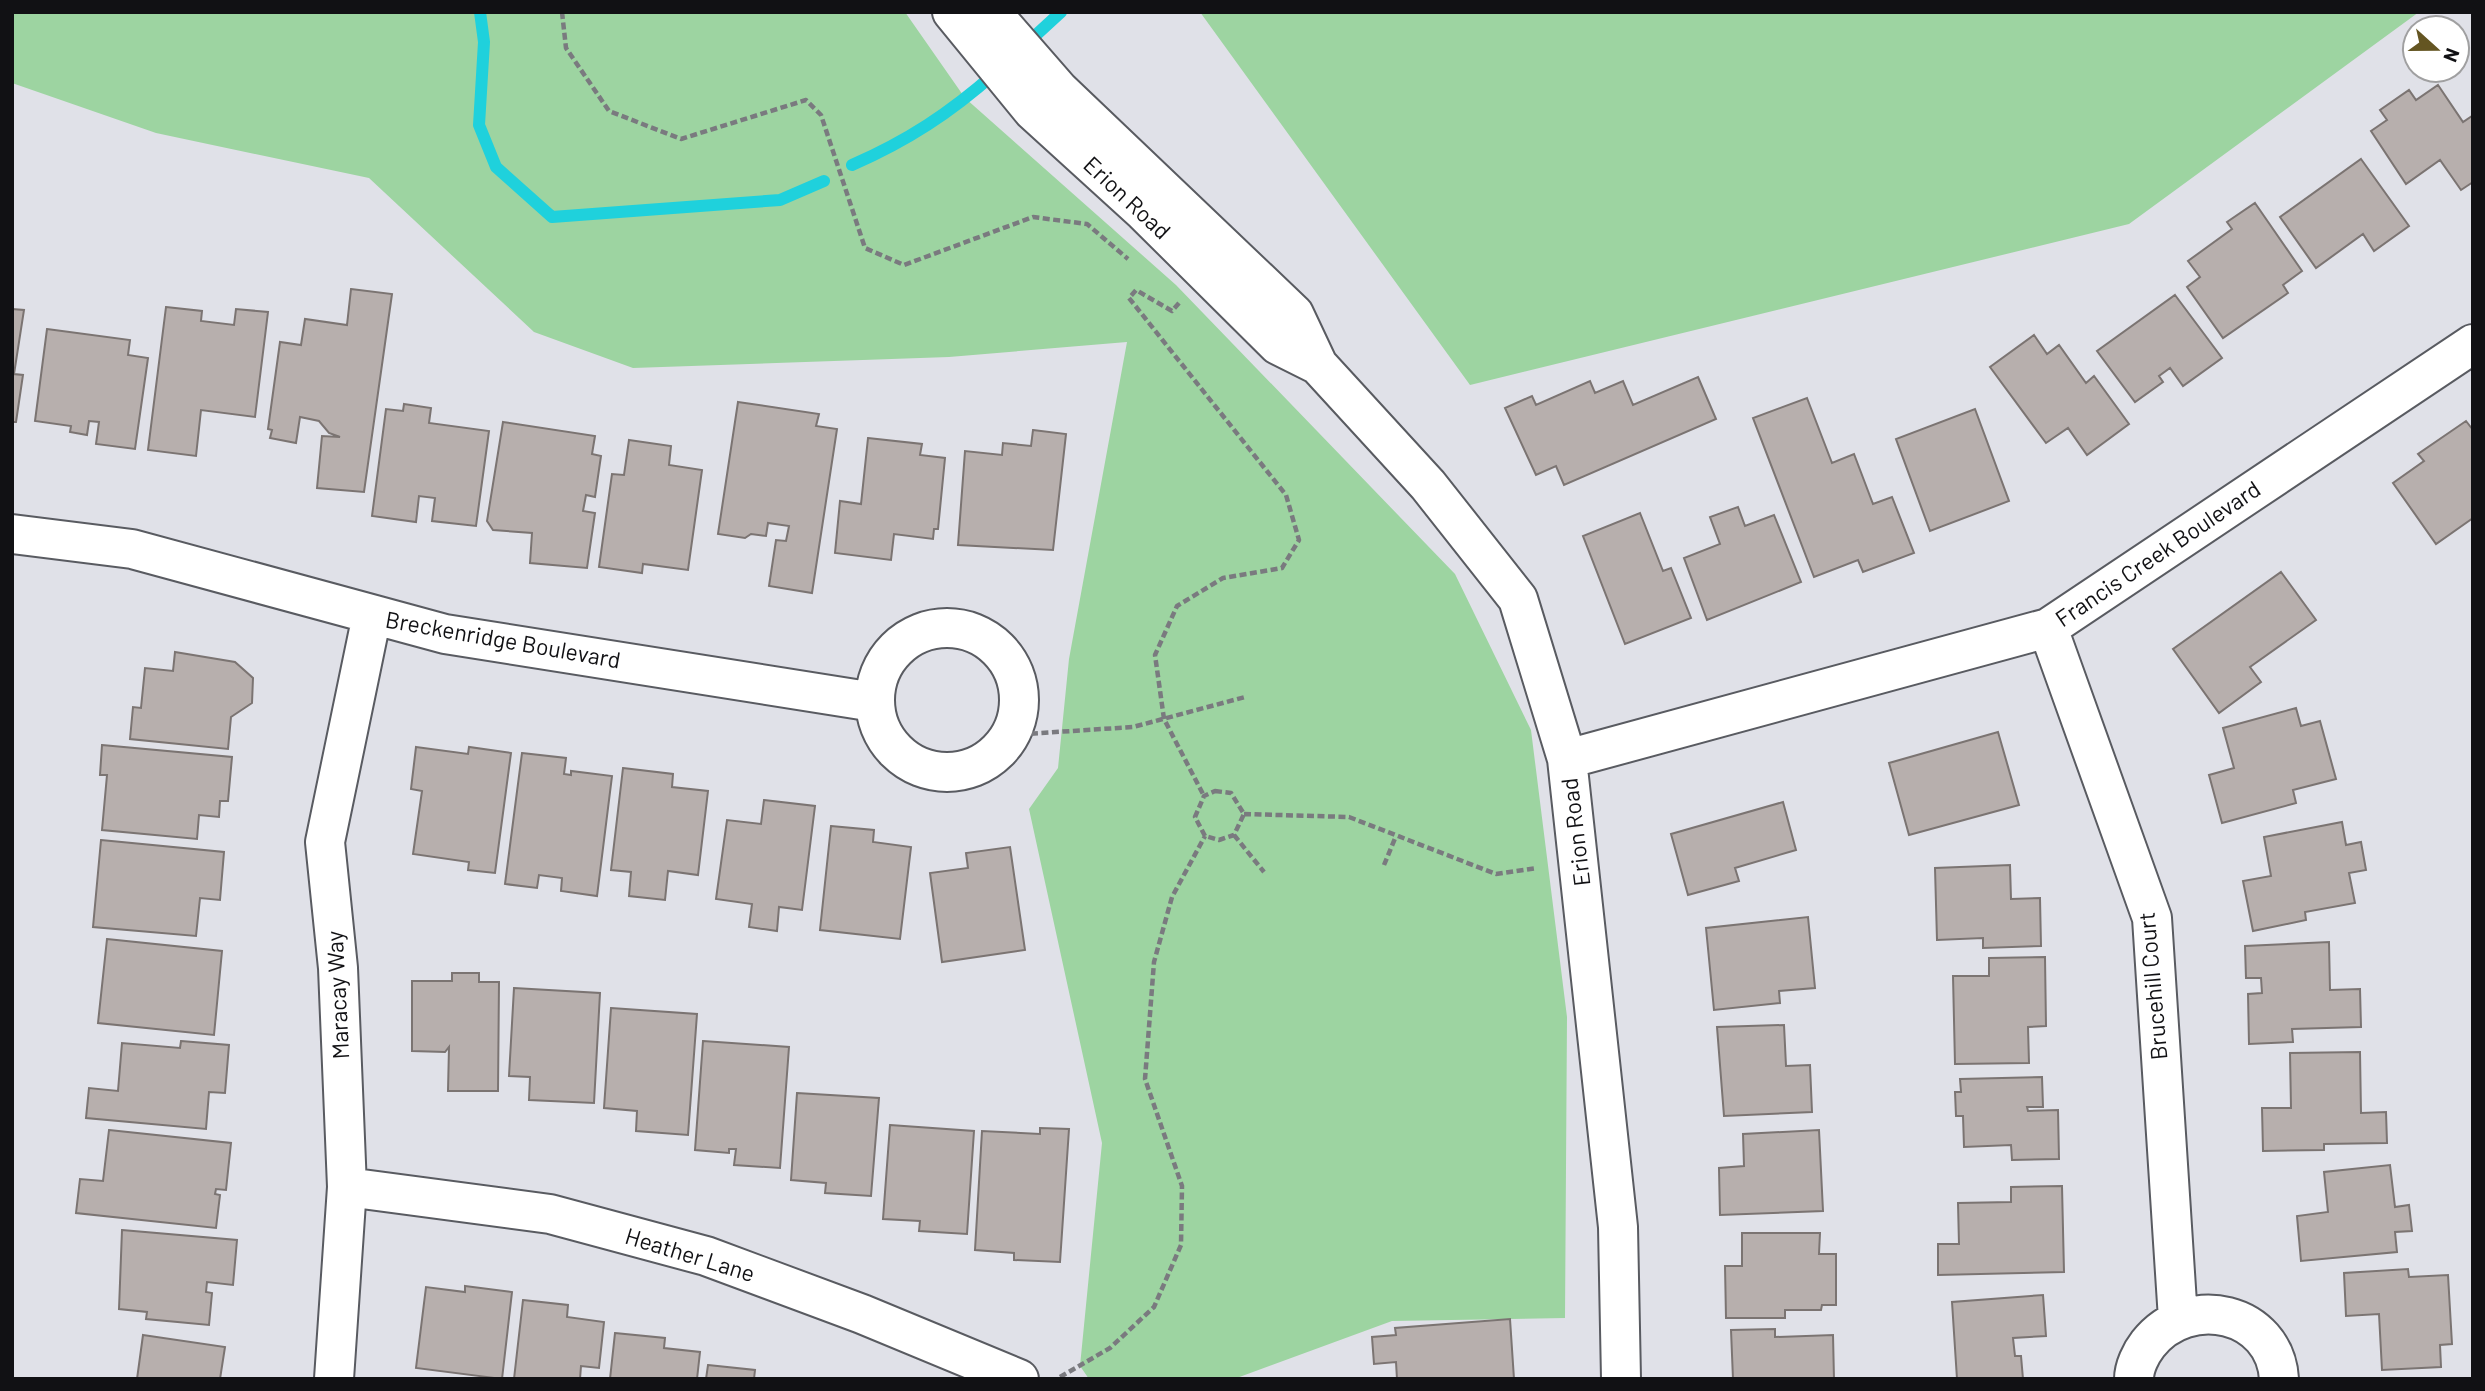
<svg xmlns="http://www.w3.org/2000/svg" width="2485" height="1391" font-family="Barlow,sans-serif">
<rect width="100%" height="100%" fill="#e0e1e8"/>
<path fill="#9dd4a1" d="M12 12H905L965 98 1176 285 1455 574 1531 730 1567 1017 1565 1318 1392 1321 1234 1379H1089L1080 1366 1102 1143 1029 809 1058 768 1069 659 1127 342 949 357 633 368 534 332 369 178 156 133 12 83Z
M1200 12H2419L2129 224 1470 385Z"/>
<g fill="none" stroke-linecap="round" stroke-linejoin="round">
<path stroke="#1fd1dc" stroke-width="12" d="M480 12 484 42 479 125 496 167 552 217 780 200 824 181
M1024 46 1061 12
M852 165C907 141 950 113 995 73"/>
</g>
<path fill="#b7afad" stroke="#7b7472" stroke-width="2" d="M2438 85 2463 122 2472 116 2473 118V182L2461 190 2440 160 2406 184 2371 131 2387 120 2380 110 2409 90 2416 100Z
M2361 159 2409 226 2374 251 2363 234 2316 268 2280 217Z
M2255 203 2302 271 2283 285 2288 293 2223 338 2187 287 2200 277 2188 261 2232 229 2227 222Z
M351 289 392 294 364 492 317 488 322 436 340 437 329 433 319 421 300 417 296 443 270 438 272 430 268 429 280 342 301 345 305 319 347 325Z
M2175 295 2222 358 2183 386 2170 368 2159 376 2163 382 2135 402 2097 351Z
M166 307 202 311 201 321 234 325 236 309 268 312 255 417 201 410 196 456 148 450Z
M12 309 24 310 14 374 23 375 16 422H12Z
M47 329 130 340 128 355 148 358 135 449 96 444 99 422 89 421 87 435 70 432 71 426 35 421Z
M2034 335 2047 354 2059 345 2086 383 2094 376 2129 424 2087 455 2068 428 2046 443 1990 367Z
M1698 377 1716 419 1564 485 1556 466 1536 475 1505 408 1532 396 1536 405 1590 381 1595 393 1623 381 1633 405Z
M1807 398 1832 463 1854 454 1873 504 1892 497 1914 553 1863 572 1858 560 1814 577 1753 418Z
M738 402 819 414 816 426 837 429 812 593 769 586 776 540 786 541 789 526 768 523 766 536 751 534 745 538 718 534Z
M404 404 431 408 429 423 489 431 476 526 432 521 435 498 419 496 416 522 372 516 386 409 403 411Z
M1975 409 2009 501 1930 531 1896 439Z
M2466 421 2473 430V518L2436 544 2393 483 2424 461 2418 454Z
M503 422 595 436 592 454 601 456 595 497 586 495 583 511 595 513 587 568 530 563 532 533 493 530 487 521Z
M1033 430 1066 434 1053 550 958 545 965 451 1002 455 1003 443 1031 446Z
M868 438 922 444 920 455 945 458 938 529H934L933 539 894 534 891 560 835 553 840 501 861 504Z
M629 440 671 446 669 465 702 470 688 570 643 564 642 573 599 567 612 474 624 475Z
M1738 507 1745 526 1774 515 1801 582 1707 620 1684 558 1720 544 1710 517Z
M1640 513 1663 571 1671 568 1691 618 1625 644 1583 536Z
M2281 572 2316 620 2250 667 2261 682 2219 713 2173 649Z
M175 652 235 662 253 678 252 703 231 717 228 749 130 739 133 707 141 708 145 668 173 671Z
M2296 708 2301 726 2320 721 2336 779 2293 790 2296 803 2222 823 2209 775 2234 768 2223 728Z
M1998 732 2019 805 1909 835 1889 763Z
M102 745 232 757 228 801H220L219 817 199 815 197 839 102 830 107 775H100Z
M416 747 468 754 469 747 511 753 495 873 468 870 469 862 413 854 422 791 411 789Z
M522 753 566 758 564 774 571 775V771L612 776 597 896 561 891 562 878 539 875 537 888 505 884Z
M623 768 673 774 672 787 708 791 698 875 668 871 665 900 629 896 631 872 611 870Z
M764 800 815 806 802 910 779 907 777 931 749 927 752 904 716 899 727 820 761 824Z
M1783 802 1796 850 1735 868 1739 881 1688 895 1671 834Z
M2342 822 2346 845 2361 842 2366 870 2349 873 2355 903 2305 912 2306 920 2253 931 2243 881 2271 876 2264 837Z
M831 826 874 830 873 842 911 847 900 939 820 930Z
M101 840 224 852 220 900 200 898 196 936 93 927Z
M1010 847 1025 950 942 962 930 873 968 868 966 853Z
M2010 865 2011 899 2040 898 2041 946 1983 948V938L1937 940 1935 868Z
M1808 917 1815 988 1779 991 1780 1003 1714 1010 1706 928Z
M107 939 222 951 214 1035 98 1023Z
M2329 942 2330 990 2360 989 2361 1027 2292 1029 2293 1042 2249 1044 2248 994 2262 993 2261 978H2246L2245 946Z
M2045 957 2046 1026 2028 1027 2029 1063 1955 1064 1953 976H1989V958Z
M452 973H479V982H499L498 1091H448L449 1047 445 1052 412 1051V981H452Z
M514 988 600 993 594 1103 529 1100 530 1077 509 1076Z
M611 1008 697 1014 688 1135 636 1131 637 1111 604 1108Z
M1784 1025 1786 1066 1810 1065 1812 1112 1724 1116 1717 1027Z
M181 1041 229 1045 225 1093 209 1092 206 1129 86 1118 89 1088 118 1091 122 1043 180 1048Z
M703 1041 789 1047 780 1168 734 1165 736 1149H729V1153L695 1150Z
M2360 1052 2361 1113 2386 1112 2387 1143 2324 1144V1150L2263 1151 2262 1108H2291L2290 1053Z
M2042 1077 2043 1107H2027L2028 1111 2058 1110 2059 1159 2012 1160 2011 1145 1964 1147 1963 1116H1956L1955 1092H1961L1960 1079Z
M797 1093 879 1098 871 1196 825 1193 826 1183 791 1180Z
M890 1125 974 1131 967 1234 919 1231 920 1221 883 1219Z
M1040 1128 1069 1129 1060 1262 1014 1260V1253L975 1250 982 1131 1040 1134Z
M109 1130 231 1143 226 1190 216 1189 215 1194 220 1195 216 1228 76 1213 80 1179 103 1181Z
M1819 1130 1823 1211 1720 1215 1719 1168 1744 1166 1743 1134Z
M2390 1165 2395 1207 2409 1205 2412 1231 2395 1232 2397 1252 2301 1261 2297 1216 2328 1212 2324 1172Z
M2062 1186 2064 1272 1938 1275V1244H1959L1958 1203 2011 1202V1187Z
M122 1230 237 1240 233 1285 207 1282 206 1292 212 1293 209 1325 146 1319 147 1312 119 1309Z
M1742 1233H1820L1819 1254H1836V1305H1822L1821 1310H1785V1318H1726L1725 1266H1742Z
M2408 1269 2409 1277 2448 1275 2452 1344 2440 1345 2441 1367 2382 1370 2379 1314 2346 1316 2344 1273Z
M465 1286 512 1292 502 1379 416 1368 426 1287 465 1292Z
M2043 1295 2046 1336 2013 1338 2015 1356H2021L2023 1379H1957L1952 1302Z
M523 1300 568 1305 567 1317 604 1322 599 1368 581 1366 580 1379H514Z
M1510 1319 1514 1379H1397L1396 1362 1374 1364 1372 1337 1396 1335 1395 1328Z
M1775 1329V1337L1833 1335 1834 1379H1733L1731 1330Z
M615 1333 665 1338 664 1348 700 1352 697 1379H610Z
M143 1335 225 1347 220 1379H137Z
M708 1365 755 1370 754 1379H706Z"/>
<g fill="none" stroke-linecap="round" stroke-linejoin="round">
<defs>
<path id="street" d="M952 12 1033 111 1144 212 1278 345 1318 365
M991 12 1059 90 1294 314 1318 365 1428 485 1518 599 1567 759 1618 1227 1621 1379
M12 534 132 549 445 634 874 702
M2048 628 2152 918 2178 1319
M875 700a72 72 0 1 1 144 0a72 72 0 1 1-144 0Z
M1567 759 2048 628 2473 344
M347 1187 550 1214 706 1256 862 1314 1019 1379
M334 1379 347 1187 338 968 325 842 372 615
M2134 1379C2134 1367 2141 1353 2148 1344 2189 1292 2275 1312 2279 1379"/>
</defs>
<use href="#street" stroke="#595b61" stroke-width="42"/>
<path stroke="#7a7a7f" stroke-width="4.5" stroke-dasharray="7 3.5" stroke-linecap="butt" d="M562 12 566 48 609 111 681 139 806 100 821 115 865 248 904 265 1033 217 1087 224 1128 259
M1179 303 1172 311 1136 290 1129 298 1286 495 1299 540 1282 568 1223 578 1177 606 1155 655 1164 719 1204 796
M1010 735 1133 727 1245 697
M1215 791 1231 793 1244 814 1234 835 1219 840 1205 836 1195 817 1204 796Z
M1244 814 1349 817 1496 874 1537 868
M1234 835 1264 872
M1384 865 1396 836
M1060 1377 1110 1348 1154 1307 1181 1245 1182 1186 1145 1079 1154 962 1172 897 1205 836"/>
<use href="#street" stroke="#fff" stroke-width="38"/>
</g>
<g text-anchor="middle" stroke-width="5" stroke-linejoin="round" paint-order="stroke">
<g font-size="23" fill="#111114" stroke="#fff">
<text transform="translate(1127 198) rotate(43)" y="8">Erion Road</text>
<text transform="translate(2158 554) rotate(-34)" y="8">Francis Creek Boulevard</text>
<text transform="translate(503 640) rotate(10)" y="8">Breckenridge Boulevard</text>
<text transform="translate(1576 832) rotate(-97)" y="8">Erion Road</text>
<text transform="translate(2153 986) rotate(-95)" y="8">Brucehill Court</text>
<text transform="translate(338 995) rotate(-93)" y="8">Maracay Way</text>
<text transform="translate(690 1255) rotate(17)" y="8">Heather Lane</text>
</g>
</g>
<rect width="2485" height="1391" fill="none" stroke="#111114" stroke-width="28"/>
<g transform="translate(2436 49) rotate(111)"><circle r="33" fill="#ffffff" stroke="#a0a0a1" stroke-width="2"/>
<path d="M0-5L12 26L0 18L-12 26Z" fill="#645522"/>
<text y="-10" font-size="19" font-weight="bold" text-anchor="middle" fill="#111114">N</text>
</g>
</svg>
